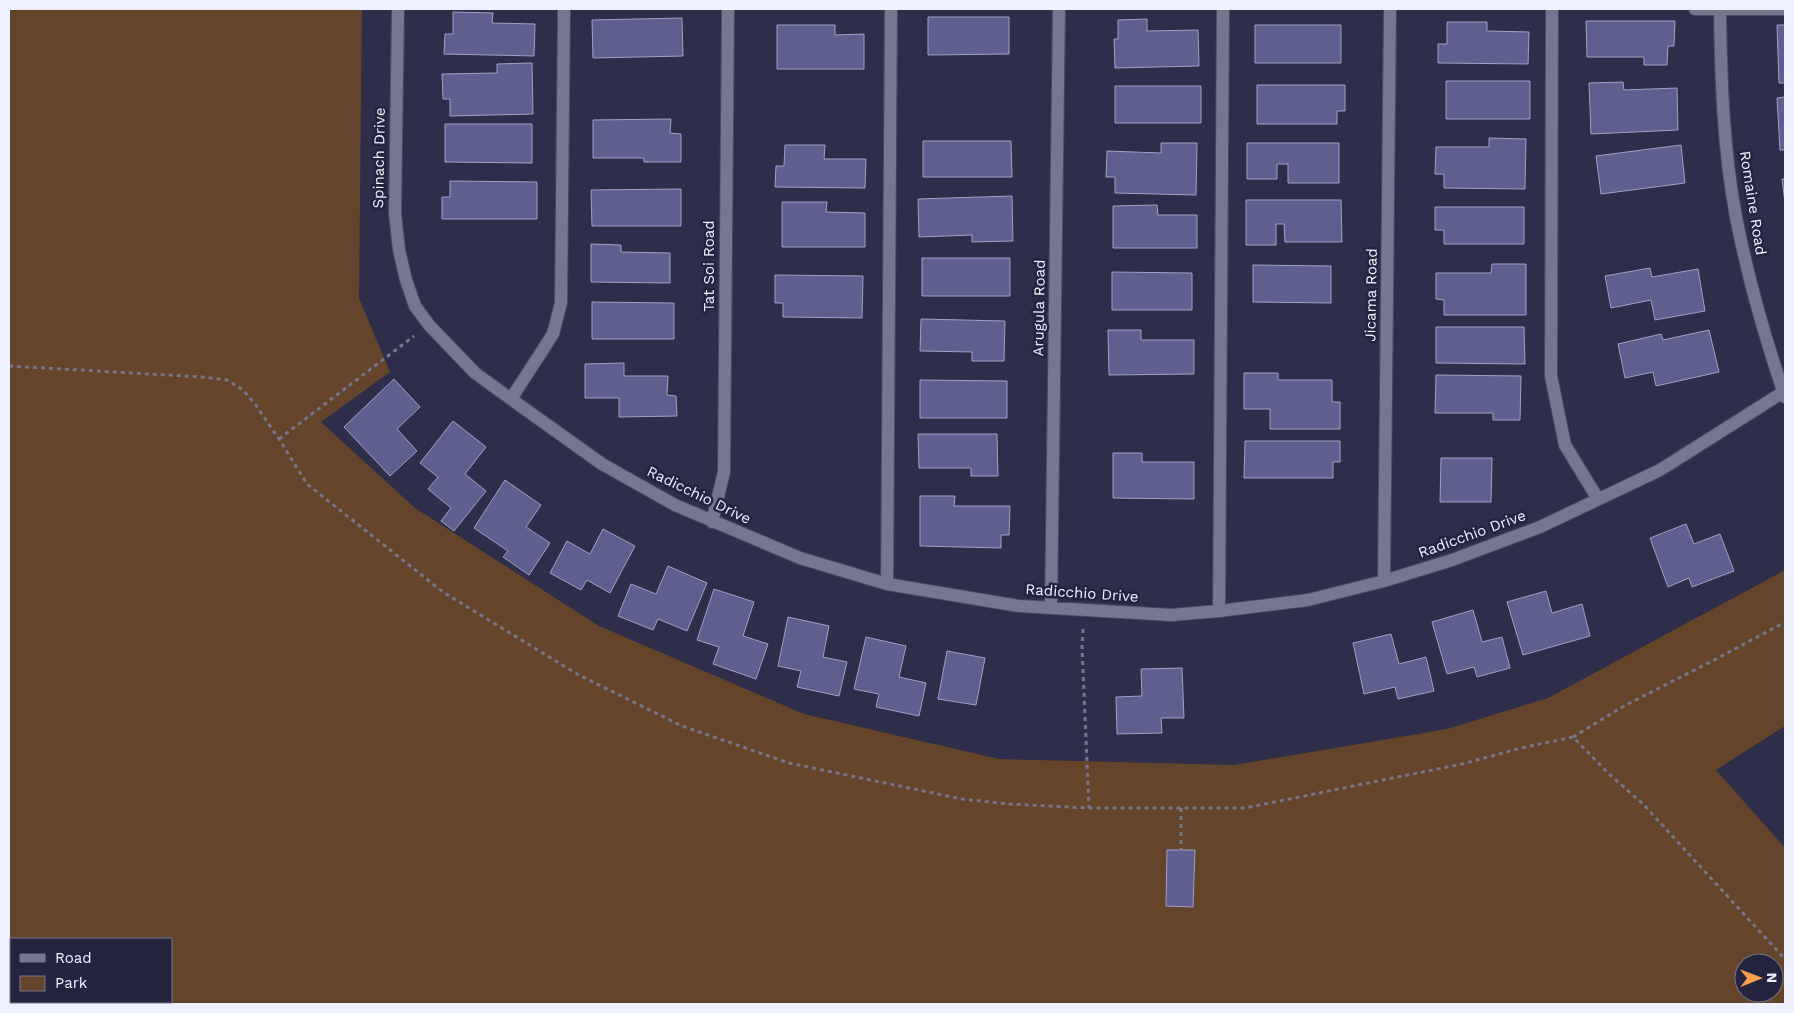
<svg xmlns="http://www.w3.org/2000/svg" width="1794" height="1013" font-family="'Work Sans',sans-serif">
<rect width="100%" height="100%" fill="#2e2e4a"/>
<path fill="#64442a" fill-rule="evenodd" d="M9 9H362L359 298 390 372 321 422 415 508 599 626 804 714 999 759 1234 765 1447 729 1548 698 1785 570V726L1716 770 1785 848V1004H9ZM11 939H171V1002H11ZM1744 963H1774V993H1744Z"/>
<path fill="#5e5e8f" stroke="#a0a2c3" d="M453 12 493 13 492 23 535 24 534 56 444 54 445 34H453Z
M928 17H1009V54L928 55Z
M682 18 683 56 593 58 592 20Z
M1147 19V31L1198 30 1199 66 1115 68 1114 39H1118V20Z
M1586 21H1675L1674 46H1668L1667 65H1644V57H1587Z
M1447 22H1487V31L1529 32 1528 64 1438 63V44H1447Z
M777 25H835V35L864 34V69H777Z
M1255 25H1341V63H1255Z
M1777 25H1785V83H1779Z
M532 63 533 114 450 116V99H443L442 74 497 73V64Z
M1446 81H1530V119H1446Z
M1623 82 1624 90 1677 88 1678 130 1591 134 1589 83Z
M1257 85H1345V111H1337V124H1257Z
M1115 86H1201V123H1115Z
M1785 97V150H1780L1777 98Z
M671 119 670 133 681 134V162H644V158H593V120Z
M445 124H532V163L445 162Z
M1489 138 1526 139 1525 189 1444 188V174H1435L1436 147H1489Z
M923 141H1011L1012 177H923Z
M1161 143H1197L1196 195 1115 193V177H1106L1107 151 1161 153Z
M1247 143H1339V183H1288V164H1277V179H1247Z
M785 145H825L824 159H866L865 188 775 187 776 166H784Z
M1681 145 1685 183 1601 194 1596 156Z
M1782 179H1785V203Z
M450 181 537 182V219H442V197H450Z
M681 189V226H592L591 190Z
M1012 196 1013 241 972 242V235L919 237 918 199Z
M1246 200H1341L1342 242H1285L1284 224H1276V245H1246Z
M782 202H827L826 212 865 213V247H782Z
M1157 205 1158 215H1197V248H1113V206Z
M1435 207H1524V244H1444V230H1435Z
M591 244 621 245V252L670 253V283L591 282Z
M922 258H1010V296H922Z
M1492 264H1526V315H1444V300L1436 299V273H1491Z
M1253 265 1331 266V303L1253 302Z
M1650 268 1652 277 1698 269 1705 311 1655 320 1651 300 1611 308 1605 276Z
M1112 272 1192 273V310H1112Z
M775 275 863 276 862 318 783 317V303H775Z
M592 302 674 303V339H592Z
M921 319 1005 321 1004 361H972V352L920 351Z
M1436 327H1524L1525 364 1436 363Z
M1108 330H1141V340H1194V374L1109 375Z
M1709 330 1719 372 1656 386 1653 372 1625 378 1618 344 1661 334 1663 340Z
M624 363V376H668L667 395 676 396 677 416 619 417V398H585V364Z
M1244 373H1278V380H1332V402H1340V429H1270V409H1244Z
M1436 375 1521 376 1520 420H1493V413H1435Z
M394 379 420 407 397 429 417 451 390 476 344 427Z
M920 380 1007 381V418H920Z
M453 421 486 447 465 474 486 491 454 531 441 521 451 508 428 489 438 477 420 463Z
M918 434H997L998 476H971V468H919Z
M1245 441H1340V462H1333V478H1244Z
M1113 453H1142V462H1194V499L1113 498Z
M1441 458H1492L1491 502H1440Z
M505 480 541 505 526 527 550 543 529 575 503 557 508 551 474 528Z
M920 496H955L954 506H1010L1009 535H1001V548L920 546Z
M1686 524 1694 544 1720 534 1734 571 1692 587 1689 578 1668 587 1650 538Z
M603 529 635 546 610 593 587 580 581 590 550 573 567 541 590 554Z
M668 566 707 583 687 631 658 619 653 630 618 616 631 584 656 594Z
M714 589 754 602 743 636 768 644 756 679 713 664 719 647 697 640Z
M1546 591 1552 613 1582 604 1590 636 1523 655 1507 602Z
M1473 610 1482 642 1502 637 1510 668 1477 677 1474 667 1447 674 1432 622Z
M788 617 829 626 823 657 847 662 839 696 797 687 801 671 778 666Z
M1391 634 1399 664 1426 657 1434 691 1398 699 1395 687 1364 694 1353 643Z
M866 637 906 646 899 677 926 683 919 716 876 707 879 694 854 689Z
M947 651 985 658 976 705 938 699Z
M1182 668 1184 718H1161L1162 733 1117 734 1116 697 1142 696 1141 669Z
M1167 850H1195L1193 907 1166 906Z"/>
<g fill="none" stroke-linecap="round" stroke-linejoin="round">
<defs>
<path id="minor" d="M398 9 395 213 399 250 406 280 415 306 429 325 475 373 511 399 602 464 675 505 800 558 887 584 1019 606 1171 615 1219 611 1308 600 1384 581 1452 560 1540 527 1660 470 1785 391
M1552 9 1551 376 1565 445 1598 499
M1695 9H1785
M1720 9C1721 78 1723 149 1736 217 1748 279 1765 338 1785 397
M511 399 553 334 561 303 564 9
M712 522 724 472 728 9
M1384 581 1390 9
M887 584 891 9
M1051 608 1059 9
M1219 611 1223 9"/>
</defs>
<use href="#minor" stroke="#494963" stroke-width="14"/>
<path stroke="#76768d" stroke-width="3" stroke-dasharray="4 4" stroke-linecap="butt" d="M9 366 202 377 227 380 243 390 255 404 279 439 307 484 443 592 577 674 682 726 789 763 962 799 1009 804 1089 808H1245L1462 764 1521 748 1573 737 1608 773 1643 804 1785 959
M279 439 414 336
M1083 629 1082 647 1089 808
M1573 737 1624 706 1718 658 1785 622
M1181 808V850"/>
<use href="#minor" stroke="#76778e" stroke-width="12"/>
</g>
<g text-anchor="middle" stroke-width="5" stroke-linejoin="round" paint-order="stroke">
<g font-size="15" fill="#eff0fe" stroke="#24243f">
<text transform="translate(379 158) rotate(-89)" y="5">Spinach Drive</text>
<text transform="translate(1753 203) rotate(81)" y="5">Romaine Road</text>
<text transform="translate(709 266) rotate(-90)" y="5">Tat Soi Road</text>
<text transform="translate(1371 295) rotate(-89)" y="5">Jicama Road</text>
<text transform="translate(1039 308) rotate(-89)" y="5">Arugula Road</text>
<text transform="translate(699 495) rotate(26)" y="5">Radicchio Drive</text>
<text transform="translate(1472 534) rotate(-20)" y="5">Radicchio Drive</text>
<text transform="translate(1082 593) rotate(4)" y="5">Radicchio Drive</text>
</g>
</g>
<rect width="1794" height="1013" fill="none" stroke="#eff0fe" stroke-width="20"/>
<rect x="10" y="938" width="162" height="65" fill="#24243f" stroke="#75768b"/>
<rect x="20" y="954" width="25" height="8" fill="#76778e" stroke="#75768b"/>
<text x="55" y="963" font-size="15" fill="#eff0fe">Road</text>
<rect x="20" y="976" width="25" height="15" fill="#64442a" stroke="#75768b"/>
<text x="55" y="988" font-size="15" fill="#eff0fe">Park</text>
<g transform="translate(1759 978) rotate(89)"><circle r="24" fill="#24243f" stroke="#75768b"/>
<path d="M0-4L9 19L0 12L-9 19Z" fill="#fa9f4e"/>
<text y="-8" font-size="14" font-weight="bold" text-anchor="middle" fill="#eff0fe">N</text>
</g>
</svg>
